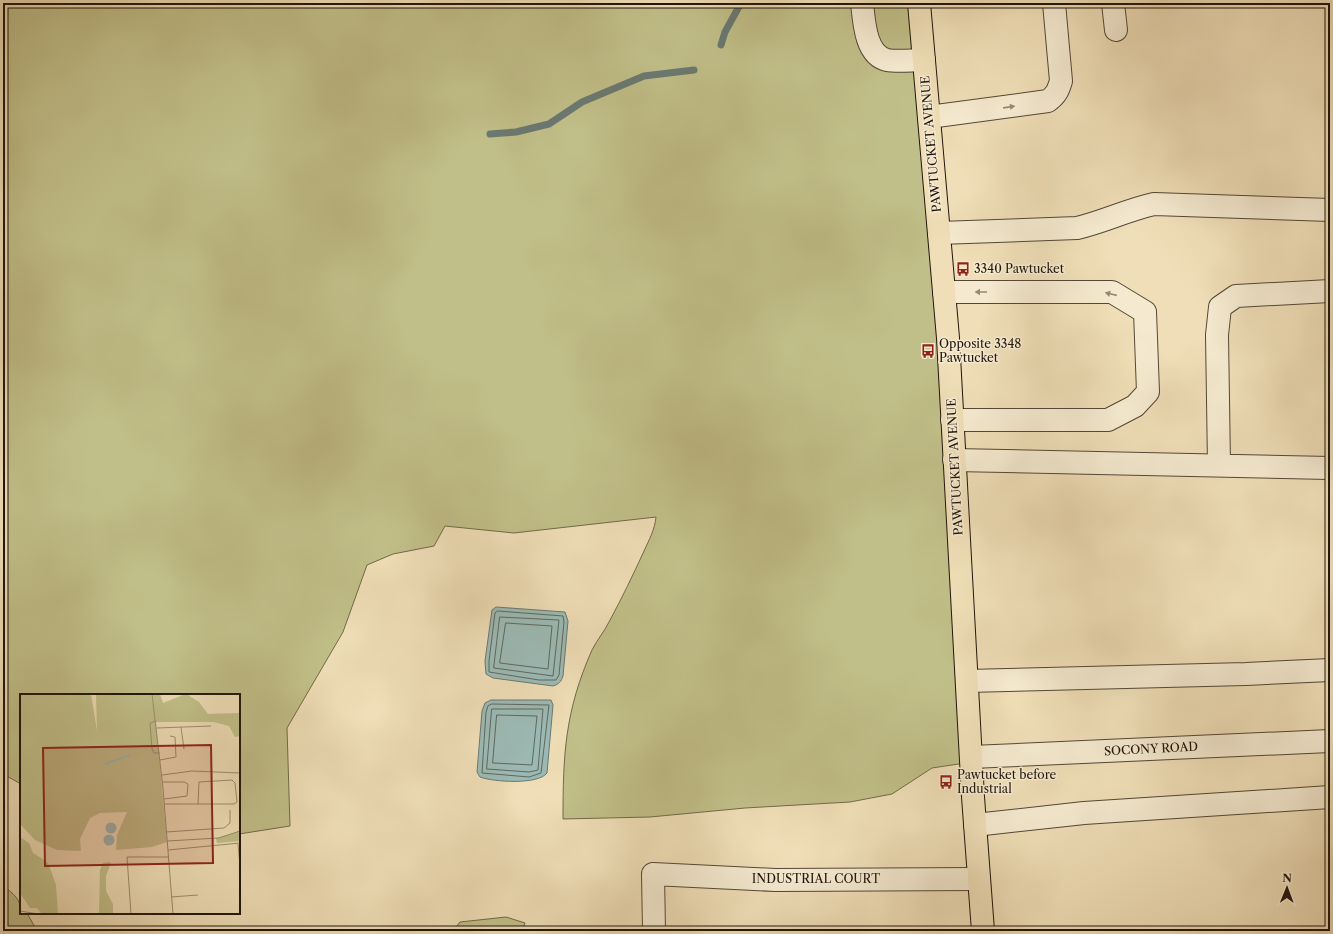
<svg xmlns="http://www.w3.org/2000/svg" width="1333" height="934" font-family="'Libre Caslon Text',serif">
<rect width="100%" height="100%" fill="#efdeb7"/>
<filter id="stains"><feTurbulence type="fractalNoise" baseFrequency=".005" numOctaves="4"/><feColorMatrix values="0 0 0 0 .2 0 0 0 0 .09 0 0 0 0 .02 0 0 0 .5 -.17"/></filter>
<radialGradient id="worn" r=".72"><stop offset=".6" stop-color="#630" stop-opacity="0"/><stop offset="1" stop-color="#630" stop-opacity=".3"/></radialGradient>
<path fill="#c1bf89" stroke="#706a4a" d="M3 3H919L972 762 932 768 892 794 850 802 745 808 650 817 563 819C563 754 565 711 592 650 597 640 604 632 609 622 622 598 633 575 644 551 649 540 655 529 656 517L514 533 445 526 434 546 393 554 367 565 343 632 287 728 290 826 239 834V695H21V784L3 774Z
M3 886C14 894 21 899 21 913H27L37 931H3Z
M506 917 525 923 522 931H453L460 922Z"/>
<path fill="#9cbbb6" stroke="#6a7972" d="M496 607 565 612 568 621 563 676C561 682 559 684 553 686L493 678 486 674 485 661 492 610Z
M491 700H551L553 705 547 773C538 785 493 782 480 777L477 772 482 711 485 703Z"/>
<g fill="none" stroke-linecap="round" stroke-linejoin="round">
<path stroke="#5e6860" stroke-width="1" d="M498 611 563 616 564 622 559 675 556 680H539L489 672V661L495 613Z
M500 617 559 620 553 676 494 668Z
M506 623 552 626 548 669 500 663Z
M492 704 549 705 541 773 529 777 482 773 486 712 488 706Z
M492 709H543L538 770 529 772 487 769Z
M497 715 537 716 532 765 493 763Z"/>
<path stroke="#6a7972" stroke-width="7" d="M721 45 725 32 741 3
M490 134 516 132 549 124 582 102 644 76 694 70"/>
<defs>
<path id="minor" d="M862 3C864 20 865 55 887 60 898 62 912 60 924 60
M1113 3 1116 30
M929 117 1048 101C1056 95 1058 91 1061 81L1054 3
M939 233 1077 228C1103 222 1127 210 1154 204L1330 210
M944 292H1112L1145 312 1148 392 1135 406 1108 420H952
M954 460 1330 468
M1219 465 1217 335 1220 307 1236 296 1330 291
M967 681 1246 674 1330 670
M971 757 1330 741
M975 825 1084 813 1330 797
M654 931 653 874 775 880 979 879"/>
<path id="major" d="M919 3 948 338 973 797 983 931"/>
</defs>
<use href="#minor" stroke="#544736" stroke-width="24"/>
<use href="#major" stroke="#20150b" stroke-width="24"/>
<use href="#minor" stroke="#f5ead0" stroke-width="22"/>
<use href="#major" stroke="#efdeb7" stroke-width="22"/>
</g>
<defs><path id="oneway-solid" d="M-6-.8H1V-3.2L6.5 0L1 3.2V.8H-6Z"/></defs>
<g fill="#958a77">
<use href="#oneway-solid" transform="translate(1009 107) rotate(-8)"/>
<use href="#oneway-solid" transform="translate(981 292) rotate(-180)"/>
<use href="#oneway-solid" transform="translate(1111 294) rotate(-167)"/>
</g>
<defs>
<symbol id="bus-bare" viewBox="-9 -9 18 18"><path d="M-5-6H5V4H4V6H2V4H-2V6H-4V4H-5ZM-3.5-4V0h7V-4ZM-3.5 1.2v1.5H-2V1.2ZM2 1.2v1.5H3.5V1.2Z" fill="#8f2418" stroke="#f5ead0" stroke-width="2.5" paint-order="stroke"/></symbol>
</defs>
<g fill-rule="evenodd">
<use href="#bus-bare" x="953" y="259" width="20" height="20"/>
<use href="#bus-bare" x="918" y="341" width="20" height="20"/>
<use href="#bus-bare" x="936" y="772" width="20" height="20"/>
</g>
<g text-anchor="middle" stroke-width="3" stroke-linejoin="round" paint-order="stroke">
<g font-size="12" fill="#20150b" stroke="#f5ead0">
<text transform="translate(931 144) rotate(-95)" y="4">PAWTUCKET AVENUE</text>
<text transform="translate(955 467) rotate(-93)" y="4">PAWTUCKET AVENUE</text>
<text transform="translate(1151 749) rotate(-3)" y="4">SOCONY ROAD</text>
<text x="816" y="883">INDUSTRIAL COURT</text>
</g>
<g font-size="12" fill="#20150b" stroke="#f5ead0" text-anchor="start">
<text x="974" y="273">3340 Pawtucket</text>
<text x="939" y="348">Opposite 3348<tspan x="939" dy="14">Pawtucket</tspan></text>
<text x="957" y="779">Pawtucket before<tspan x="957" dy="14">Industrial</tspan></text>
</g>
</g>
<g transform="translate(20 694)">
<rect width="220" height="220" fill="#efdeb7"/>
<path d="M0 0H71L77 37 76 0H140L143 9 163 1H168L179 8 188 20 220 19V42L215 43 209 32 194 28H136L147 148 132 153 96 156 97 141 107 118 80 119 70 124 60 145 61 157 37 156 15 146 0 130ZM220 137V147L197 149 196 144ZM0 143 9 149 13 159 26 167 29 171 36 191 38 220H22L17 214H10L0 199ZM89 168 91 169 86 182V197L93 210V220H79L80 176 83 169Z" fill="#c1bf89"/>
<path d="M85.5 134a5.5 5.5 0 1 1 11 0a5.5 5.5 0 1 1-11 0ZM83.5 146a5.5 5.5 0 1 1 11 0a5.5 5.5 0 1 1-11 0Z" fill="#9cbbb6"/>
<path fill="none" stroke="#9cbbb6" stroke-width="2" d="M85 70 110 61"/>
<path fill="none" stroke="#9c8e72" stroke-width="1" d="M132 0 143 94 153 220M136 27 130 29 132 55 134 59H140M161 33 164 55M137 34 191 32M140 66 156 63 155 43 150 42M142 81 172 77 220 79M143 88H164L168 90 167 102 144 105M144 110H214L217 108 215 89 212 86 179 88 178 110M146 138 204 134 210 129V116M147 147 199 144 220 137M218 150 220 172M148 156 220 149M151 203 178 201M0 217 18 220M111 220 107 163H148"/>
<path fill="#8f2418" fill-opacity="0.15" stroke="#8f2418" stroke-width="2" d="M191 51 193 169 25 172 23 54Z"/>
<rect width="220" height="220" fill="none" stroke="#20150b" stroke-width="2"/>
</g>
<rect width="1333" height="934" fill="none" stroke="#efdeb7" stroke-width="16"/>
<rect x="4" y="4" width="1325" height="926" fill="none" stroke="#20150b" stroke-width="2"/>
<rect x="8" y="8" width="1317" height="918" fill="none" stroke="#20150b"/>
<g transform="translate(1287 888) rotate(1)" stroke="#f5ead0" stroke-width="3" paint-order="stroke">
<path d="M0-3L7 15L0 10L-7 15Z" fill="#20150b"/>
<text y="-6" font-size="11" font-weight="bold" text-anchor="middle" fill="#20150b">N</text>
</g>
<rect width="100%" height="100%" filter="url(#stains)"/>
<rect width="100%" height="100%" fill="url(#worn)"/>
</svg>
